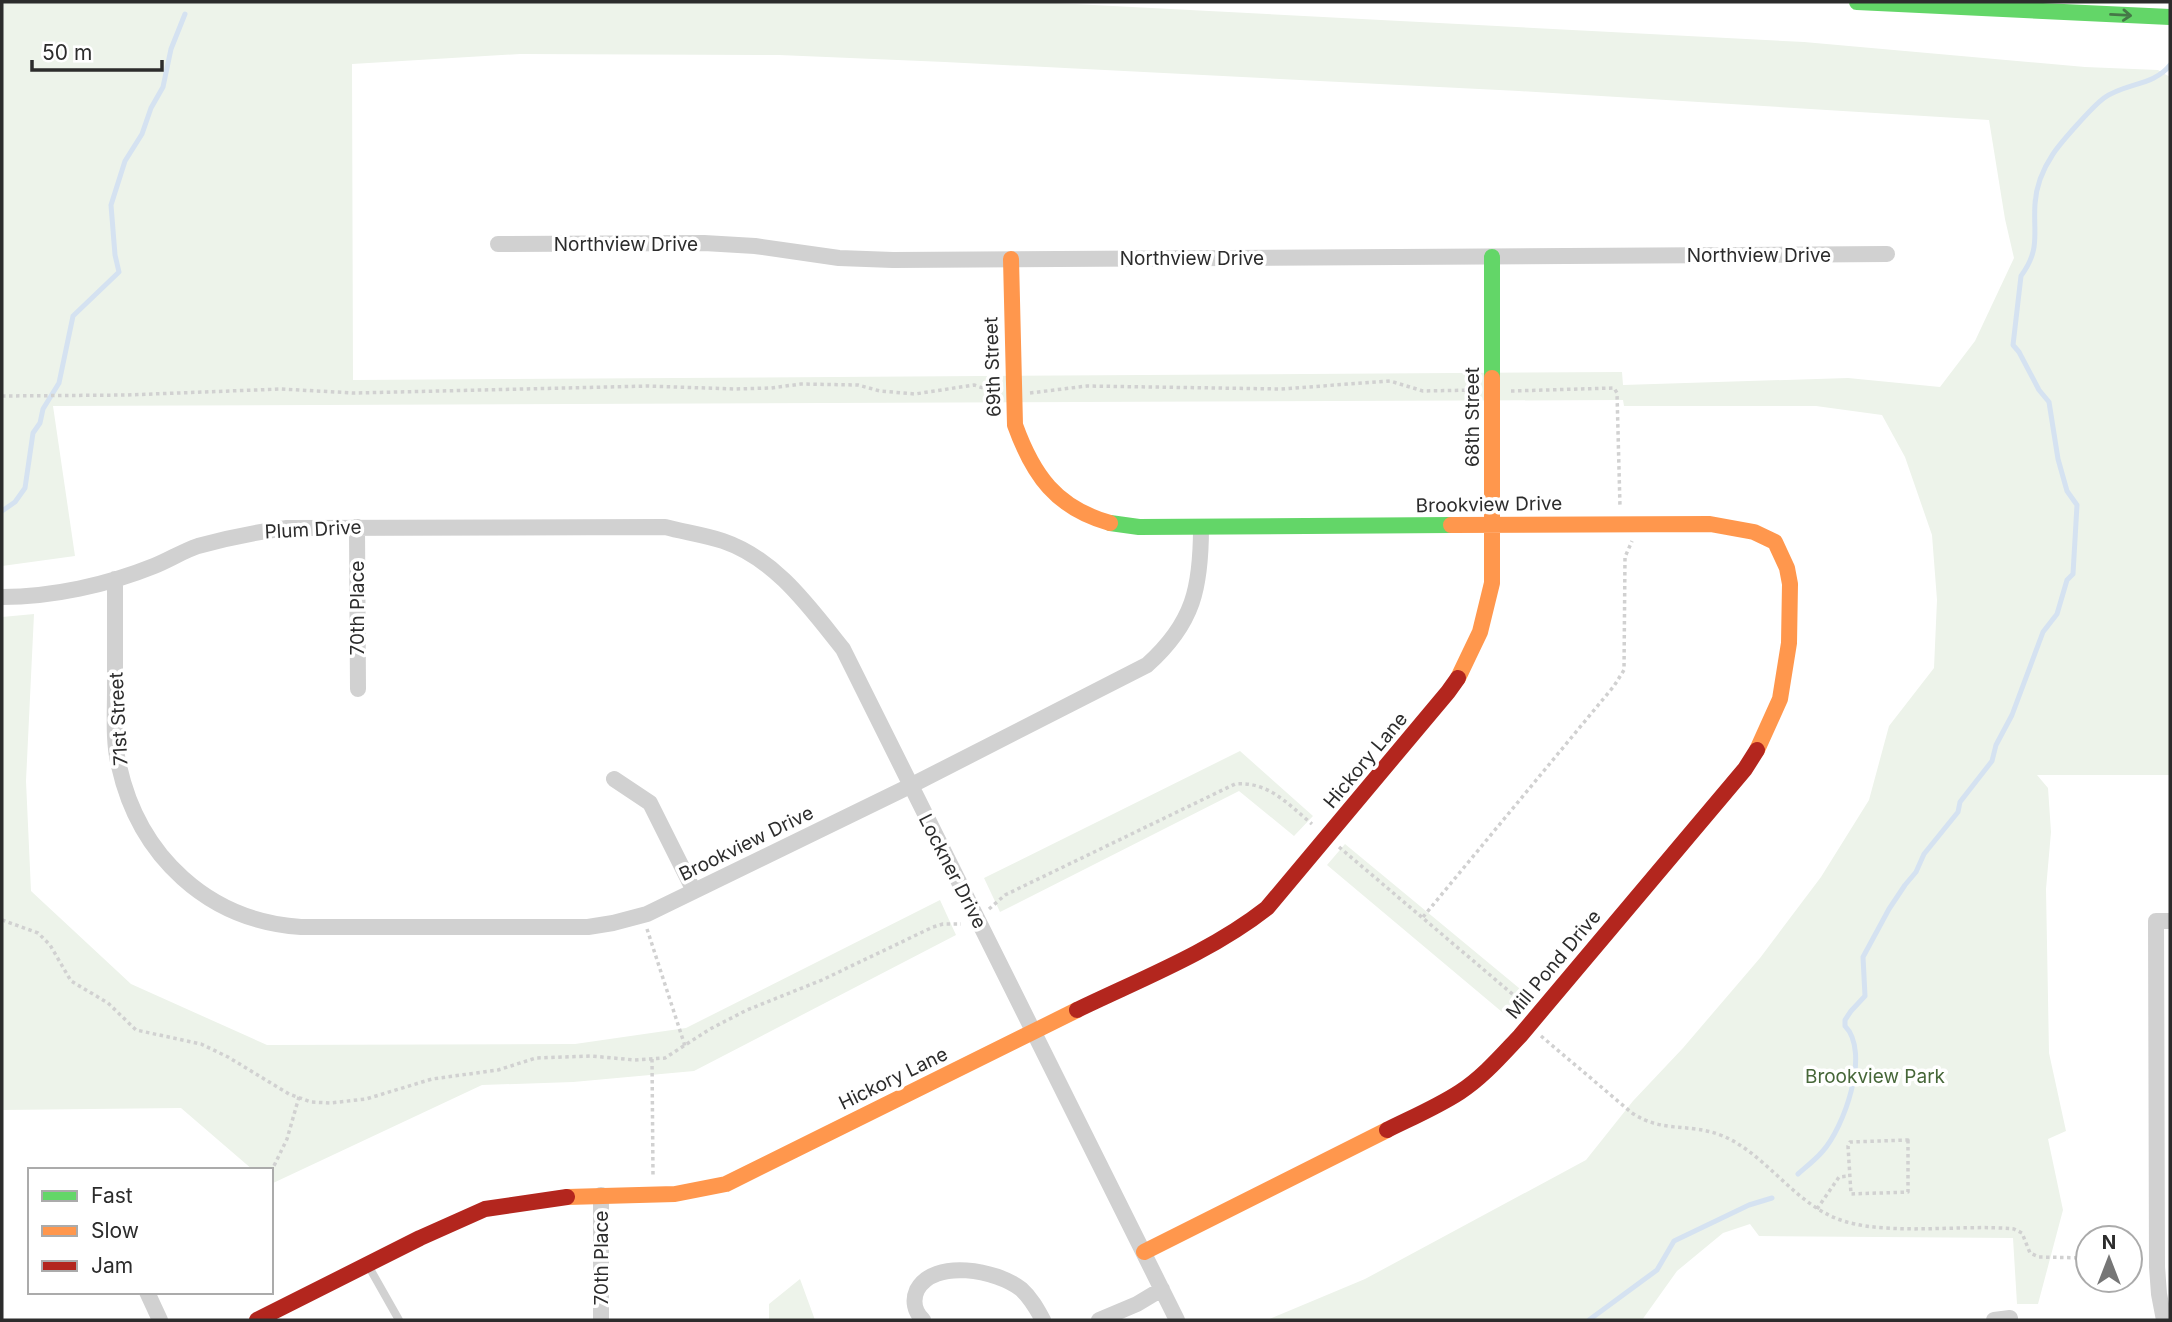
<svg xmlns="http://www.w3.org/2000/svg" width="2172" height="1322" font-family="Inter,sans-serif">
<rect width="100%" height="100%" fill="#fff"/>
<path fill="#edf3ea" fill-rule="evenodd" d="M2 2H1036L1804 42 2085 67 2158 70 2170 77V775H2037L2048 788 2051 832 2046 889 2049 1053 2066 1131 2048 1139 2063 1210 2038 1304H2017L2013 1238 1759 1236 1750 1224 1723 1233 1677 1271 1642 1320H1267L1365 1279 1586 1160 1633 1101 1683 1048 1760 958 1821 877 1869 800 1889 726 1934 668 1937 600 1932 535 1905 457 1882 415 1816 406H1624L1623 400 53 406 75 556 2 566ZM520 54 779 55 945 62 1519 91 1989 120 2005 219 2014 258 1975 341 1940 387 1848 378 1623 385 1622 372 353 380 352 64Z
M34 614 26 781 31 891 131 984 267 1045 575 1044 686 1028 940 900 956 935 694 1071 573 1082 482 1085 271 1184V1170H253L181 1108 2 1110V617Z
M1240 751 1313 816 1294 836 1239 791 1000 912 984 878Z
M1345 844 1525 993 1508 1017 1327 865Z
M800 1279 815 1320H769V1304Z"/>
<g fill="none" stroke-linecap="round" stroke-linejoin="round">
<path stroke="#d5e2f1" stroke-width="5" d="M2 511 15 502 25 488 33 433 40 423 43 409 59 383 73 316 119 272 115 255 111 205 125 161 142 134 151 108 163 87 171 49 185 14
M1798 1174C1806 1167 1815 1160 1822 1152 1844 1128 1871 1052 1845 1026V1020L1851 1011 1865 996 1863 957 1889 909 1905 885 1916 872 1924 854 1958 812 1960 802 1992 761 1996 745 2012 715 2043 632 2057 614 2067 580 2073 574 2077 505 2067 491 2058 459 2049 402 2039 390 2019 352 2013 345 2021 276C2041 249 2033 233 2035 204 2036 186 2043 169 2053 154 2061 142 2093 106 2104 98 2124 83 2154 86 2170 65
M1589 1320 1657 1270 1674 1241 1749 1205 1772 1198"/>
<path stroke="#d1d1d1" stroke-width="3.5" stroke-dasharray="3.5 3.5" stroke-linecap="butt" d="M1511 391 1614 388 1617 393 1620 507
M1030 393 1087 386 1281 389 1390 381 1423 391 1475 390
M2 396 127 395 281 389 354 393 648 386 734 389 771 388 801 384 858 385 880 391 915 394 974 385 995 392
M1339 847 1523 1003
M989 909 1005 895 1235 784C1268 781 1288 804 1312 824
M1423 917 1614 686 1624 670 1625 557 1632 541
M2 920 38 933 50 945 71 981 108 1003 136 1030 201 1044 228 1057 289 1094 311 1102 330 1103 366 1099 432 1079 498 1070 536 1058 591 1056 635 1060 665 1058 710 1029 747 1010 822 980 933 927 943 924H961
M647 929 685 1046
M1541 1036 1632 1113C1664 1134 1689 1122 1723 1136 1761 1152 1788 1193 1825 1213 1871 1240 1960 1223 2014 1229L2022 1233 2030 1253 2039 1257 2088 1258
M652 1059 653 1175
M1908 1140V1192L1851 1194 1848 1146 1850 1142Z
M271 1172 287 1139 299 1097
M1817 1209 1839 1177 1849 1176
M2130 1258 2142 1259"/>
<path stroke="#d1d1d1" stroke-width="8" d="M369 1267 399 1320"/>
<path stroke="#d1d1d1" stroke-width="16" d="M498 244 704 243 755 246 839 258 893 260 1887 254
M357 527 358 689
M115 579C115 616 115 654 115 691 115 715 113 742 119 766 139 856 208 921 301 927H588L613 923 647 914 910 786 1147 665C1194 623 1201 587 1201 527
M2 597C52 597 107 585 154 566 169 560 183 551 198 546 227 538 257 532 287 528L665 527C684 532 705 535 723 541 776 559 810 608 843 649L1177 1320
M614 779 650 803 694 891
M147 1292 160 1320
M601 1320V1195
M923 1320C915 1312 912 1301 917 1290 934 1258 997 1270 1021 1289 1031 1298 1037 1309 1043 1320
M1099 1320 1137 1304 1162 1289
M1994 1320 2010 1318
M2164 1320 2159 1294 2157 1267 2156 921H2170"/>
<path stroke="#63d668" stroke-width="16" d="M1857 2 2170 17
M1492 257V378
M1110 523 1139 527 1451 525"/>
<path stroke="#ff974d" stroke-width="16" d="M1011 259 1015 425C1033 475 1056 508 1110 523
M1451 525 1710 524 1754 532 1775 542 1787 568 1790 584 1789 643 1780 699 1757 750
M1458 678 1480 632 1492 583V378
M567 1197 675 1194 726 1184 1077 1010
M1144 1252 1387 1130"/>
<path stroke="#b3261e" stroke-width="16" d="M1077 1010C1141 979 1211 952 1267 908L1448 692 1458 678
M1387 1130C1411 1118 1437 1107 1460 1092 1483 1077 1501 1056 1520 1036L1745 769 1757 750
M257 1320 420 1238 485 1209 567 1197"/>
</g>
<defs><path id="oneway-shaft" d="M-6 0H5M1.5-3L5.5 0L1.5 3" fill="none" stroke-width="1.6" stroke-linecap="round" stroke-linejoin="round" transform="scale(1.75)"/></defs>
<use stroke="#457847" href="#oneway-shaft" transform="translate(2121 15) rotate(3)"/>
<g text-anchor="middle" stroke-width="7" stroke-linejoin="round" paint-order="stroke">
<g font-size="19" fill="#2c2c2c" stroke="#fff">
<text x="626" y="251">Northview Drive</text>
<text x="1759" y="262">Northview Drive</text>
<text x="1192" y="265">Northview Drive</text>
<text transform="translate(992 367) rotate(-92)" y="7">69th Street</text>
<text transform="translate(1472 417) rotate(-90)" y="7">68th Street</text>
<text transform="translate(1489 504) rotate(-1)" y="7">Brookview Drive</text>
<text transform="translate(313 529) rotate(-3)" y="7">Plum Drive</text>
<text transform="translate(357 608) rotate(-90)" y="7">70th Place</text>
<text transform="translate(118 719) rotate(-93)" y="7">71st Street</text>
<text transform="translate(1365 760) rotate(-50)" y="7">Hickory Lane</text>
<text transform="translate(746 843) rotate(-26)" y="7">Brookview Drive</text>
<text transform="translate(953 871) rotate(63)" y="7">Lockner Drive</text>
<text transform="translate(1553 964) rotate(-50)" y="7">Mill Pond Drive</text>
<text transform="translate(893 1078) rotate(-26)" y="7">Hickory Lane</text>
<text transform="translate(601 1258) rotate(-90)" y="7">70th Place</text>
</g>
<g font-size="19" fill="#476739" stroke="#fff">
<text x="1875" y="1083">Brookview Park</text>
</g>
</g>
<rect width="2172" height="1322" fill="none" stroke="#2c2c2c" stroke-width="7"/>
<rect x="28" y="1168" width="245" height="126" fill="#ffffff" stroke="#ababab" stroke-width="2"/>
<rect x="42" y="1191" width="35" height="10" fill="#63d668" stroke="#ababab" stroke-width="2"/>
<text x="91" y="1203" font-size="21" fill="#2c2c2c">Fast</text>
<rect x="42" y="1226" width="35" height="10" fill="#ff974d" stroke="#ababab" stroke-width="2"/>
<text x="91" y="1238" font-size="21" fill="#2c2c2c">Slow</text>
<rect x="42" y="1261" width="35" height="10" fill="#b3261e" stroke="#ababab" stroke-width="2"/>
<text x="91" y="1273" font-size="21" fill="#2c2c2c">Jam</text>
<g transform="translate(2109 1259)"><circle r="33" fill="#ffffff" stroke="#ababab" stroke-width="2"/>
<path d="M0-5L12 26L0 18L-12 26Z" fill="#767676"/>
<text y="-10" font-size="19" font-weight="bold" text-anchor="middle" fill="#2c2c2c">N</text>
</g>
<path d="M32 60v10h130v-10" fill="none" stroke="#2c2c2c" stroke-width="3.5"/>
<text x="42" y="60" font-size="21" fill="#2c2c2c" stroke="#ffffff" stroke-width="5" paint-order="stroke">50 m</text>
</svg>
